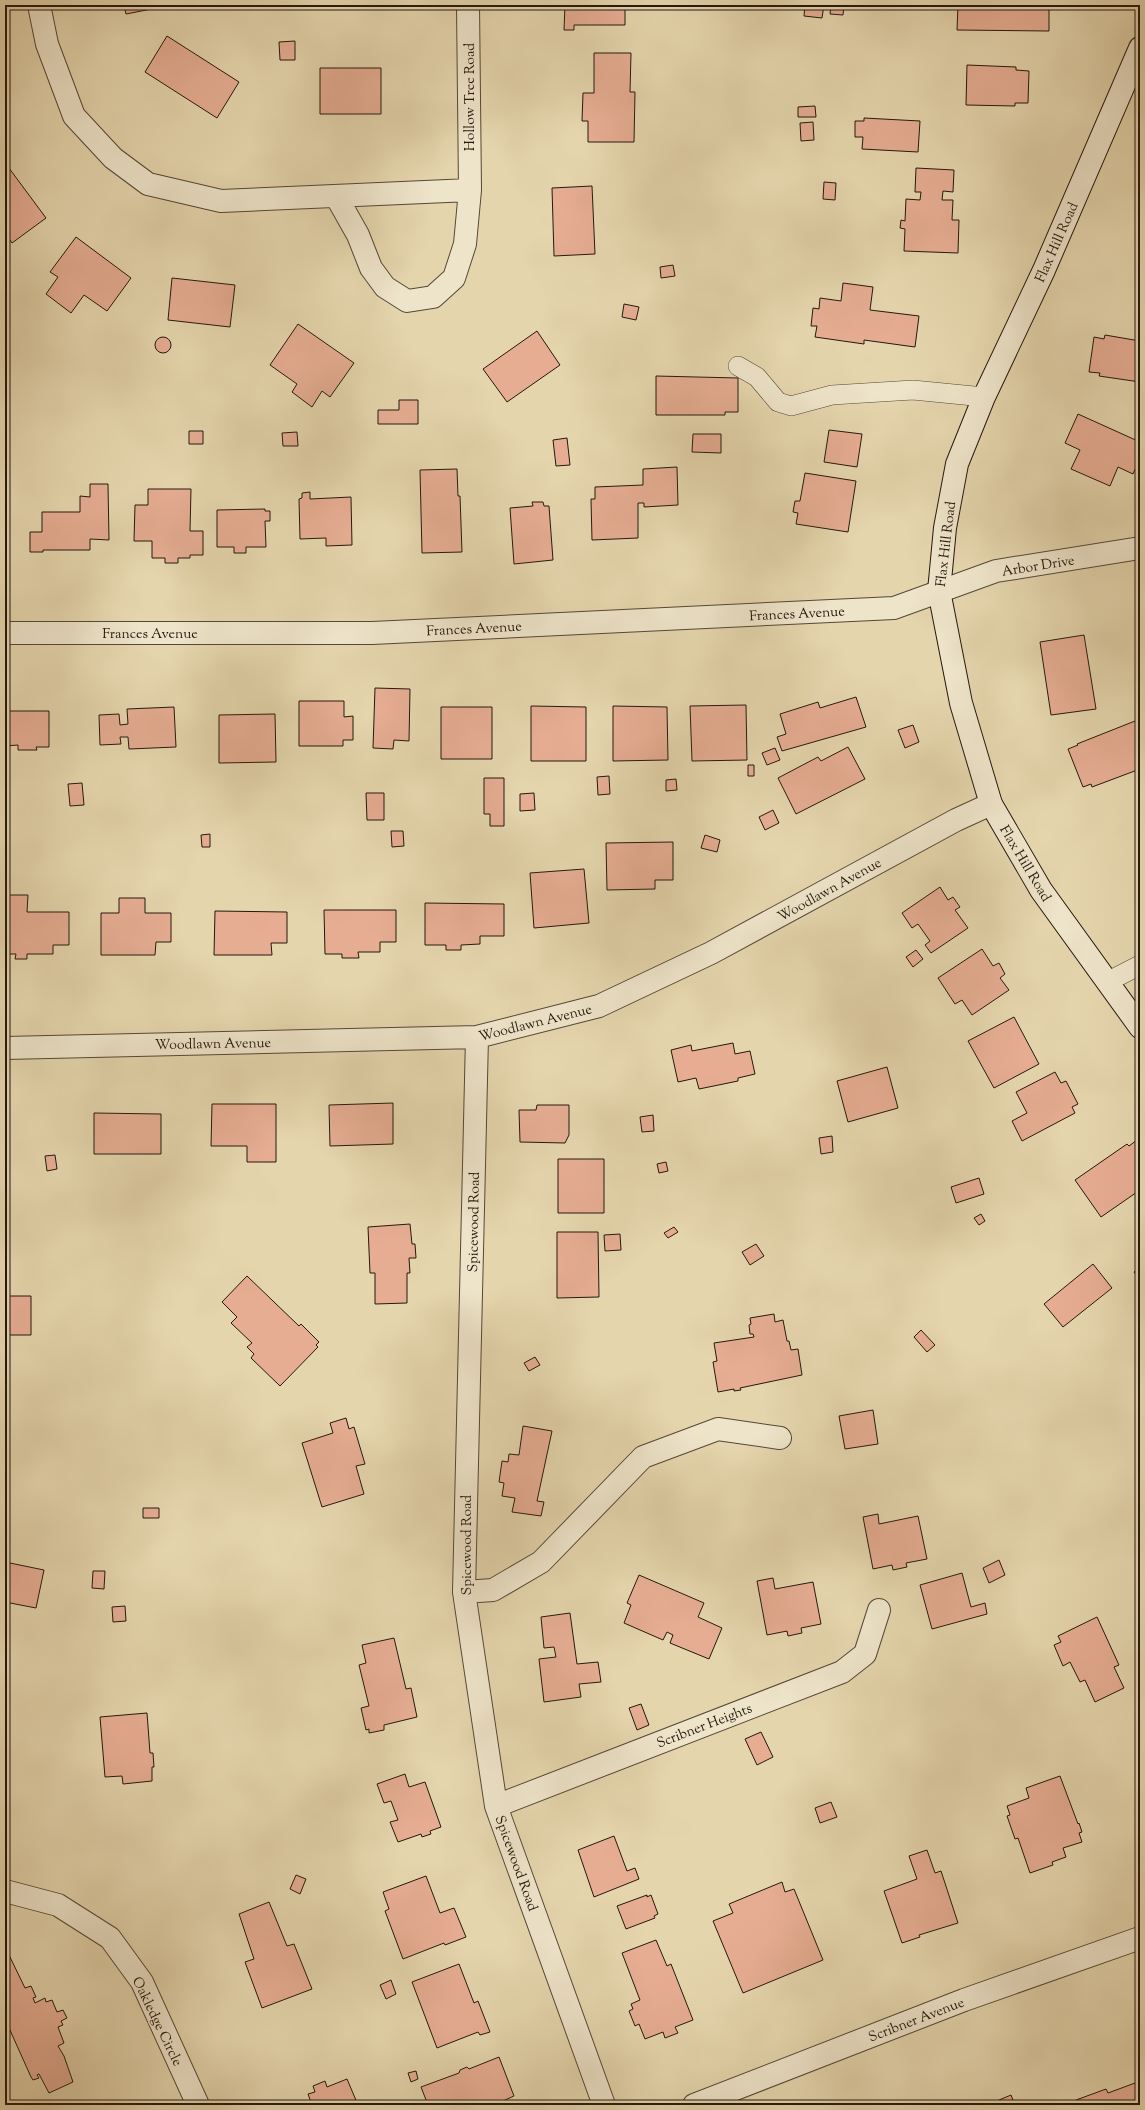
<svg xmlns="http://www.w3.org/2000/svg" width="1145" height="2110" font-family="'Sorts Mill Goudy',serif">
<rect width="100%" height="100%" fill="#e5d5ad"/>
<filter id="stains"><feTurbulence type="fractalNoise" baseFrequency=".005" numOctaves="4"/><feColorMatrix values="0 0 0 0 .2 0 0 0 0 .09 0 0 0 0 .02 0 0 0 .5 -.17"/></filter>
<radialGradient id="worn" r=".72"><stop offset=".6" stop-color="#630" stop-opacity="0"/><stop offset="1" stop-color="#630" stop-opacity=".3"/></radialGradient>
<path fill="#e6ad93" stroke="#25180e" d="M124 5H167V6L126 14Z
M326 5H374V7H326Z
M565 5H625V25H574V30H564Z
M805 5H824L822 18 804 16Z
M831 5H844L843 15 830 14Z
M958 5H1049V31L957 30Z
M167 36 239 82 217 118 145 72Z
M295 41V60H280L279 42Z
M594 53H631L630 92H635L634 142H588V121H582L583 93H594Z
M967 65 1016 67V70L1029 71 1028 103H1015V106L966 105Z
M320 68H381V114H320Z
M815 106 816 117H798V107Z
M864 118 920 121 918 152 862 149 863 137H855V121H864Z
M813 122 814 140 801 141 800 123Z
M6 164 46 218 12 243 5 233Z
M916 168 954 170 953 192 943 191 942 200H953L952 220H959L958 253 904 251 905 229 900 228 901 220 905 221 906 199 920 200 921 192H915Z
M824 182 836 183 835 200 823 199Z
M592 186 595 254 554 256 552 188Z
M76 237 131 278 107 311 84 295 71 313 46 294 58 277 50 272Z
M673 265 675 276 661 278 660 267Z
M1138 271H1140V306H1139Z
M172 278 235 285 230 327 168 320Z
M843 283 873 287 870 310 919 316 915 347 864 340V344L815 337 817 326H811L813 308 819 309 820 298 841 301Z
M624 304 639 307 636 320 622 317Z
M298 324 354 363 330 397 322 391 312 407 292 392 297 384 270 365Z
M537 331 560 365 507 402 483 369Z
M1105 335 1140 341V382L1099 376 1100 373 1089 372 1094 337 1104 339Z
M155 345a8 8 0 1 1 16 0a8 8 0 1 1-16 0Z
M656 376 738 378V412H725V415H656Z
M399 400H418V424H378V410H399Z
M1078 414 1140 442V458L1133 474 1118 467 1110 486 1071 469 1080 450 1065 443Z
M829 430 862 434 857 467 824 462Z
M189 431H203V444H189Z
M297 432 298 446H283L282 433Z
M693 434H721V453L692 452Z
M567 438 570 465 556 466 553 440Z
M677 467 678 505 644 507V503H638V538L592 540 591 499H595V487L643 485V469Z
M457 469 458 496H460L462 552 422 553 420 470Z
M805 473 856 481 848 532 796 524 798 513 793 512 795 501H800Z
M90 484H108L109 540 90 539V550H43V552H30V532H42V512H80V496L90 497Z
M148 489H191L190 531H203V555H190V558H178V563H165V558H152V541H134L135 505H148Z
M310 492V499L351 497 352 545 326 546V538L300 539 299 499 302 498V493Z
M532 502H543L544 506H549L553 560 514 564 510 508 533 506Z
M265 509V511H270V521H265L266 547H246V553H234V547H217V510Z
M1084 635 1096 709 1051 715 1040 642Z
M375 688 410 689 409 741 394 740 393 749 373 748Z
M856 697 866 727 782 751 777 737 786 734 780 714 818 702 820 708Z
M299 701H344V717L353 716V740H343V746H299Z
M746 705 747 760 692 761 690 706Z
M531 706 586 707V761H531Z
M613 706 667 707 668 760 613 761Z
M174 707 176 747 129 749 128 737H120L121 744 100 745 99 715 119 714 120 725 128 724 127 709Z
M441 707H492V759H441Z
M5 711H49V747H36L37 750H18V745L5 746Z
M275 714 276 762 219 763V715Z
M1140 719V769L1092 787 1091 784 1083 787 1068 749 1078 745 1077 744Z
M913 725 919 742 905 748 898 730Z
M848 747 865 779 796 814 778 778 818 757 821 761Z
M775 748 780 760 767 765 762 753Z
M748 765H754V776H748Z
M609 776 610 794 598 795 597 777Z
M484 778H504V826H490V814H484Z
M676 779 677 790 666 791V780Z
M82 783 84 805 70 806 68 784Z
M366 793H384V820H367Z
M534 793 535 810 520 811V794Z
M773 810 779 823 765 830 759 817Z
M391 831H403L404 846 392 847Z
M210 834V847H202L201 835Z
M705 835 720 840 717 852 701 848Z
M673 842V880H655V889L607 890 606 843Z
M584 869 589 923 534 928 530 873Z
M940 887 948 900 953 897 960 907 955 910 968 928 931 953 925 945 930 941 918 924 912 928 902 913Z
M5 895H28L27 912H69V945H53V954H27V959H15L16 954H5Z
M119 898H145V913H171V942H156L155 955H101V913H119Z
M425 903 504 904V936H480V944L461 945V950H446V945H425Z
M324 910H396V942H380V952H358L359 958H342V954H325Z
M215 911 287 912V943H271L272 955H214Z
M982 949 993 966 999 963 1005 974 1000 978 1009 990 972 1015 962 1000 955 1004 938 978Z
M916 950 923 959 913 967 906 957Z
M1014 1017 1039 1064 994 1088 968 1041Z
M733 1043 735 1054 750 1051 755 1074 738 1078V1081L699 1089 696 1078 678 1082 671 1050 691 1045 692 1051Z
M887 1067 898 1108 848 1122 837 1081Z
M1055 1072 1061 1083 1066 1081 1078 1104 1072 1107 1075 1113 1022 1141 1012 1121 1027 1113 1016 1092Z
M393 1103V1144L330 1146 329 1105Z
M212 1104H276V1162H247V1146H211Z
M537 1105H569V1135L565 1143 520 1142 519 1110H536Z
M94 1113 161 1114V1154H94Z
M653 1115 654 1131 642 1132 640 1117Z
M832 1136 833 1152 821 1154 819 1138Z
M1137 1140 1140 1145V1190L1101 1217 1075 1180 1127 1144 1129 1146Z
M55 1155 57 1169 47 1171 45 1156Z
M558 1159H604V1213H558Z
M666 1162 668 1171 659 1173 657 1164Z
M979 1178 984 1194 956 1203 951 1187Z
M981 1214 985 1221 979 1225 974 1218Z
M410 1224 412 1244H415L416 1258H409L410 1273H407V1303L375 1304V1273H370L368 1227Z
M674 1227 678 1232 668 1238 664 1233Z
M557 1232H598L599 1297 557 1298Z
M620 1234 621 1250 605 1251 604 1235Z
M756 1244 764 1256 750 1265 742 1252Z
M1093 1264 1112 1288 1063 1327 1044 1304Z
M1140 1267V1280L1134 1272Z
M247 1276 299 1326 301 1324 319 1342 316 1345 318 1347 280 1386 251 1358 254 1354 247 1347 252 1343 231 1323 237 1317 222 1302Z
M5 1296H31V1335H5Z
M774 1314 775 1322 783 1320 787 1341H789L791 1350 798 1349 802 1375 740 1388 741 1390 734 1391V1389L718 1392 713 1362 717 1361 714 1343 754 1337 753 1334H750L749 1325 751 1324 750 1318Z
M921 1330 935 1345 927 1352 914 1337Z
M535 1357 540 1365 529 1371 524 1363Z
M873 1410 878 1444 845 1449 839 1416Z
M346 1418 349 1429 354 1427 365 1464 356 1466 364 1494 322 1507 302 1443 333 1433 330 1423Z
M523 1426 552 1431 537 1501 544 1502 541 1516 512 1512 515 1498 502 1496 504 1483 499 1482 502 1461 508 1462 509 1454 519 1455Z
M143 1508H159V1518H143Z
M878 1514 879 1524 918 1516 927 1559 906 1563 907 1567 893 1570 892 1565 873 1569 863 1517Z
M999 1560 1005 1575 989 1583 983 1568Z
M5 1562 44 1570 36 1608 5 1602Z
M93 1571H105L104 1589 92 1588Z
M962 1573 971 1607 985 1603 987 1614 932 1629 920 1585Z
M639 1575 704 1603 698 1617 722 1628 709 1659 670 1643 673 1635 667 1632 663 1640 624 1623 631 1605 627 1603Z
M773 1578 775 1589 813 1582 821 1624 801 1628 802 1633 788 1636 787 1631 767 1635 757 1581Z
M125 1606 126 1621 113 1622 112 1607Z
M570 1613 577 1664 598 1662 601 1682 579 1684 581 1697 544 1702 539 1659 556 1657 554 1647 544 1648 541 1617Z
M1097 1617 1119 1665 1114 1667 1124 1688 1095 1702 1085 1680 1080 1682 1070 1662 1063 1666 1054 1645 1061 1642 1058 1636Z
M394 1638 406 1689 411 1688 417 1717 384 1725V1730L369 1733V1729L366 1730 361 1708 369 1706 359 1665 366 1663 362 1645Z
M641 1704 649 1725 637 1730 629 1708Z
M147 1713 150 1753H153L154 1767H152V1781L123 1784 122 1776 105 1777 100 1717Z
M761 1732 773 1757 757 1765 745 1739Z
M405 1774 409 1787 425 1782 441 1827 430 1831 431 1834 422 1837 421 1834 398 1842 390 1822 398 1820 391 1801 384 1803 377 1784Z
M1060 1776 1078 1824 1079 1823 1082 1832 1079 1833 1082 1842 1063 1848 1066 1857 1052 1862 1053 1865 1030 1873 1018 1838 1015 1839 1007 1816 1010 1815 1007 1806 1029 1798 1026 1788Z
M831 1802 837 1817 820 1823 815 1808Z
M614 1836 627 1871 635 1868 639 1879 594 1897 578 1850Z
M927 1850 935 1873 941 1871 958 1923 919 1935 920 1937 902 1943 884 1891 917 1879 909 1856Z
M296 1875 306 1879 300 1894 290 1889Z
M426 1876 440 1913 454 1908 466 1937 445 1945 444 1943 403 1959 385 1911 389 1909 383 1892Z
M782 1882 785 1892 794 1889 823 1960 743 1993 713 1921 733 1913 729 1904Z
M647 1895V1897L651 1895 658 1914 654 1916 655 1918 626 1929 617 1906Z
M269 1902 287 1946 294 1944 312 1989 262 2008 245 1962 254 1959 239 1914Z
M656 1940 667 1966 671 1964 693 2020 675 2027 678 2033 665 2038 663 2032 645 2039 639 2024 635 2026 629 2011 633 2009 631 2004 640 2000 622 1953Z
M9 1955 25 1988 31 1986 36 1997 33 1998 35 2003 45 1998 46 2002 52 2000 57 2012 63 2010 67 2018 61 2021 63 2025 58 2027 64 2043 58 2046 64 2056 73 2082 49 2093 39 2074 37 2075 39 2078 33 2080 31 2077 5 2019V1956Z
M459 1964 474 2003 478 2001 490 2032 480 2035 478 2032 437 2048 412 1982Z
M391 1980 396 1994 386 1999 380 1985Z
M499 2057 514 2096 494 2105H441V2103L428 2105 421 2087 459 2073 460 2070 467 2067 469 2069Z
M416 2071 418 2079 411 2082 408 2073Z
M347 2079 358 2105H312L308 2094 315 2092 313 2086 325 2081 327 2087Z
M1135 2083 1140 2093V2105H1078L1076 2100 1106 2089 1108 2093Z
M1011 2095 1015 2105H987Z"/>
<g fill="none" stroke-linecap="round" stroke-linejoin="round">
<defs>
<path id="service" d="M738 366 757 377 778 402 791 406 832 395 913 390 984 397
M1107 982 1140 965"/>
<path id="minor" d="M39 5 47 44 74 116 113 158 148 184 221 201 470 190
M336 196 358 235 371 268 385 287 407 301 433 297 454 278 465 244 470 190 468 5
M5 633H372L894 608 996 571 1140 548
M477 1037 464 1592 496 1806 604 2105
M5 1048 477 1037 599 1006 711 953 956 820 991 804
M464 1592 493 1590 541 1562 643 1457 718 1429 780 1438
M496 1806 842 1672 865 1654 879 1610
M5 1891 58 1905 110 1938 142 1982 198 2105"/>
<path id="tertiary" d="M694 2105 964 2000 1140 1938"/>
<path id="secondary" d="M1140 48 1044 270 984 397 957 464 945 528 939 591 961 703 991 804 1041 890 1140 1027"/>
</defs>
<use href="#service" stroke="#554736" stroke-width="20"/>
<use href="#minor" stroke="#554736" stroke-width="24"/>
<use href="#tertiary" stroke="#554736" stroke-width="24"/>
<use href="#secondary" stroke="#25180e" stroke-width="24"/>
<use href="#service" stroke="#eee4ca" stroke-width="19"/>
<use href="#minor" stroke="#eee4ca" stroke-width="22"/>
<use href="#tertiary" stroke="#eee4ca" stroke-width="22"/>
<use href="#secondary" stroke="#eee4ca" stroke-width="22"/>
</g>
<g text-anchor="middle" stroke-width="3" stroke-linejoin="round" paint-order="stroke">
<g font-size="14" fill="#25180e" stroke="#eee4ca">
<text transform="translate(469 97) rotate(-90)" y="5">Hollow Tree Road</text>
<text transform="translate(1056 242) rotate(-66)" y="5">Flax Hill Road</text>
<text transform="translate(945 544) rotate(-83)" y="5">Flax Hill Road</text>
<text transform="translate(1038 565) rotate(-9)" y="5">Arbor Drive</text>
<text transform="translate(797 613) rotate(-3)" y="5">Frances Avenue</text>
<text transform="translate(474 628) rotate(-3)" y="5">Frances Avenue</text>
<text x="150" y="638">Frances Avenue</text>
<text transform="translate(1026 863) rotate(59)" y="5">Flax Hill Road</text>
<text transform="translate(829 889) rotate(-29)" y="5">Woodlawn Avenue</text>
<text transform="translate(535 1022) rotate(-14)" y="5">Woodlawn Avenue</text>
<text transform="translate(213 1043) rotate(-1)" y="5">Woodlawn Avenue</text>
<text transform="translate(473 1222) rotate(-89)" y="5">Spicewood Road</text>
<text transform="translate(466 1545) rotate(-90)" y="5">Spicewood Road</text>
<text transform="translate(704 1725) rotate(-21)" y="5">Scribner Heights</text>
<text transform="translate(517 1863) rotate(70)" y="5">Spicewood Road</text>
<text transform="translate(916 2019) rotate(-21)" y="5">Scribner Avenue</text>
<text transform="translate(158 2021) rotate(64)" y="5">Oakledge Circle</text>
</g>
</g>
<rect width="1145" height="2110" fill="none" stroke="#e5d5ad" stroke-width="20"/>
<rect x="6" y="6" width="1133" height="2098" fill="none" stroke="#25180e" stroke-width="2"/>
<rect x="10" y="10" width="1125" height="2090" fill="none" stroke="#25180e"/>
<rect width="100%" height="100%" filter="url(#stains)"/>
<rect width="100%" height="100%" fill="url(#worn)"/>
</svg>
